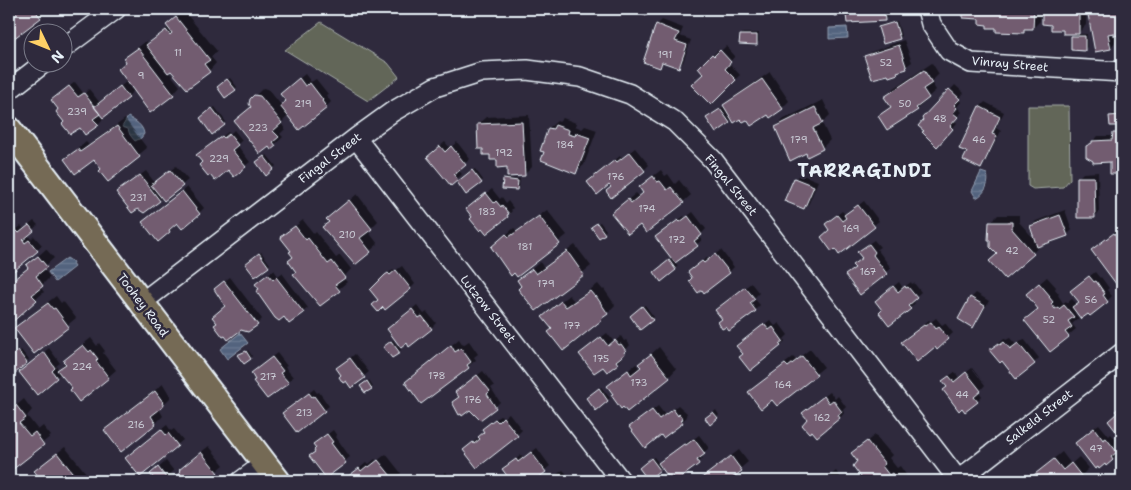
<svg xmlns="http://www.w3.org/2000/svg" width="1131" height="490" font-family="'Shantell Sans',sans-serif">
<defs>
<pattern id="water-rules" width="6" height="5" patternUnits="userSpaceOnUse" patternTransform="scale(1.25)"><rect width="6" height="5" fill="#53637e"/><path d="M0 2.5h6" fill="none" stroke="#6c7a91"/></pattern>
</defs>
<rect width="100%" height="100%" fill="#2f2a3d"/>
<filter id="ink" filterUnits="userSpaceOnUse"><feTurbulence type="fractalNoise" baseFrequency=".02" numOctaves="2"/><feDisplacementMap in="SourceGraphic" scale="10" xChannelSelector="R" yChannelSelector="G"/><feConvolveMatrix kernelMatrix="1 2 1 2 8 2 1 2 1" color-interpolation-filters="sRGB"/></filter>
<g filter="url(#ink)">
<path fill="#626658" stroke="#a5aca8" d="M321 22 388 63 399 77 368 101 285 50Z
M1028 106H1069L1070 179 1063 187 1033 189 1028 186Z"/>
<path fill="url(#water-rules)" stroke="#8f9caf" d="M847 27 848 38 829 39V28Z
M128 117C135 121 143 125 144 134L141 138 135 141 130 135 128 129 122 127Z
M981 172 987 174C990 183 985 194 976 198L972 191Z
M67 258 73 262 72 264 74 267 55 282 48 272Z
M240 333 248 343 227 359 220 349Z"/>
<path fill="#0007" d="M21 9H43L45 12 9 41V12L12 16Z
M835 9H892V12L885 19 848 14H835Z
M964 9H1041L1040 21 1033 28H1027L1023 32 997 27 981 18 964 17Z
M1044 9H1086V25L1077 34H1087V47L1085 49 1072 37 1076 33 1053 23H1043Z
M1088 9H1122V33L1116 34 1117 40 1110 48 1096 51Z
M184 11 217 51 211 57 216 63 209 71 171 69 168 71 180 86 173 94 135 90 104 116 100 112 98 114 103 119 98 124 80 126 65 122 60 109 58 95 75 82 84 94 89 89 100 103 126 82 131 89 133 87 125 58 146 41 149 45 169 27 168 25Z
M662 20 683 28 680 36 691 40 683 62 678 67 664 62 659 66 657 25Z
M897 21 901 36 899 38 879 28 881 25Z
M743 33H759V41L757 44 741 35Z
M904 40 912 62 897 73 866 57 871 52Z
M726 46 735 56 729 63 740 75 711 103 705 74 700 68 718 50 720 52Z
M932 63 939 74 931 82 936 90 924 101 925 102 917 109 880 116 891 106 885 97 893 89Z
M770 72 789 101 782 108 747 118H733L729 122 710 116 725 106 732 98Z
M305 74 311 82 316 79 328 94 326 95 331 102 326 107 289 115 281 123 285 129 280 134 283 137 271 148 235 121 252 106V99L263 88 268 89 282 106 287 101 286 89Z
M230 78 237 87 226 96 221 85Z
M955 85 964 93 958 99 961 102 957 107 962 112 954 120 957 123 942 140 925 131V120L924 118Z
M823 100 830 115 822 123 830 140 822 148 806 152 776 127 784 119Z
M985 102 1004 112 996 128 1001 131 985 162 980 167 968 152 980 107Z
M215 107 226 122 212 133 203 116Z
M1113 114H1122V124L1111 125V116Z
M529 115 532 167 524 175 498 159 478 124 486 117Z
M563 118 576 123 575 126 582 129 585 126 597 130 584 165 576 172 545 152 549 128 557 121 559 122Z
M125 119 147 148 108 180 103 169 94 158 65 159 86 142 89 145Z
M1119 128H1122V172L1112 173 1111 161 1087 147 1098 136H1114Z
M234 130 242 140 237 145 250 162 245 166 228 168 204 162 198 155 228 132 230 134Z
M445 142 450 148 457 142 470 159 458 170 462 174 451 185 433 152Z
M635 148 649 165 644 170 610 183 589 182 620 156 623 158Z
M267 155 276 166 266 174 260 160Z
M176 166 188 180 164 200 162 197 159 200 138 207 117 192 146 171 155 183Z
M475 169 483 180 467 193 461 180Z
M661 170 665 176 668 174 675 184 679 180 691 195 683 202 640 223 612 213 636 193 639 196 644 192 648 180Z
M1098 172 1099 212 1094 217 1078 178 1083 173Z
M800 174 818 181 809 203 804 208 795 179Z
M507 178 520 179 519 187 517 189 504 180Z
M187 187 204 208 199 213 177 221 170 231 158 240 149 217Z
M492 189 500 199 502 197 506 203 508 201 513 208 511 210 512 211 507 216 474 217 467 209Z
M357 194 378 221 368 231 378 244 355 264 328 219Z
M9 199 14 206 12 208 17 214 9 222Z
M864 201 879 221 839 253 835 248 831 229 832 219 842 211 846 215Z
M547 210 567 235 517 275 500 240 514 228 517 231Z
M1065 210 1072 230 1067 235 1040 245 1033 253 998 254 991 222 998 215H1019V222L1036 241 1031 226 1036 221Z
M693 212 706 229 699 236 702 240 675 262 678 266 661 280 657 270 673 258 662 233 684 216 685 218Z
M303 220 314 234 316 232 336 258 340 255 351 269 343 278 347 282 320 305 298 272 292 251 282 237Z
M34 221 38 225 27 234 31 239 34 236 42 245 9 273V235L21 226 24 229Z
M600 222 606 230 604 233 595 225Z
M1122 226V290L1093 250Z
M874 240 880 247 877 249 891 268 860 293 856 268 863 258 864 247Z
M575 245 591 266 537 309 519 280 540 262 544 268Z
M46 249 54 258 43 268 50 277 40 287 44 292 9 323V283L29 267 28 265Z
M721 250 734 267 729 272 702 288 693 278 694 267 708 257 709 259Z
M261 252 270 264 268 266 249 262Z
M402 266 415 284 410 289 379 300 372 290 393 269 395 271Z
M274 270 278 276 282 273 308 308 303 312 260 289 261 279Z
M1095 272 1100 278 1101 277 1109 288 1107 290 1112 296 1107 301 1077 312 1075 314 1079 318 1072 324 1076 329 1050 351 1039 309 1027 294 1047 277 1056 287 1055 289 1059 294 1058 295 1063 303 1066 301 1067 303 1072 299 1077 304 1080 302 1077 286Z
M230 277 262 319 257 324 225 334 218 323 226 306 221 284Z
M899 282 903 288 911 282 912 284 914 283 921 292 912 300 915 303 910 308 884 310 881 296Z
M751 283 759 293 754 298 760 305 755 310 723 319 722 305Z
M598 284 603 290 604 289 615 305 601 320 553 329 543 317 551 309 569 295 574 301Z
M976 293 989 301 977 321 972 326 971 298Z
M56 296 61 303 63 301 76 318 34 353 15 329 23 321Z
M417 305 424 314 427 312 436 323 431 328 388 329Z
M645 305 654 317 652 319 633 314Z
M936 318 942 325 945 323 953 333 937 348 908 337 929 320 931 322Z
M770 320 775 326 779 323 788 335 784 339 785 341 780 346 744 354 743 341Z
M607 333 614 342 621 336 624 341 626 340 630 345 621 356 622 358 607 371 586 349Z
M91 338 97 346 99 343 105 351 103 353 116 370 108 377 73 388 61 373 37 393 26 367 49 348 60 363 56 366 59 370 72 353Z
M1004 338 1006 340 1010 338 1016 345 1024 339 1039 358 1034 363 1002 359 991 350Z
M459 339 463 345 469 341 478 354 474 357 476 360 421 403 406 382Z
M393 340 401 350 399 352 387 345Z
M659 347 676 369 669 377 609 386 636 364 639 368 641 366 640 364Z
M810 349 824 367 777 405 772 399 750 392 793 357 796 360Z
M21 350 29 360 13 373 9 367V359Z
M248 350 252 356 250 358 239 355 244 351 245 353Z
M277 353 287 366 285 367 293 377 288 382 257 380V368Z
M355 354 369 372 352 386 338 368Z
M972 368 985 385 979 392 982 396 977 401 948 386 949 376 955 372 959 378Z
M483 371 494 386 491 388 500 402 495 407 470 409 453 402 460 396 462 387Z
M369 380 373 386 371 388 364 384Z
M163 384 171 397 159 409 163 416 156 423H113Z
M601 387 610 398 596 409 590 396Z
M314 389 317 393 319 392 329 406 324 410 289 409Z
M830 392 835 399 838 396 846 407 843 410 844 413 840 418 809 419V408Z
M24 399 32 410 27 416 38 430 43 426 51 436 12 468 9 464V412Z
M678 405 687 413 686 415 687 417 664 437 661 434 636 423 658 406 665 415Z
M716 410 719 415 710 423 707 418Z
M509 413 522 430 517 435 470 445 480 437 489 424 501 415 503 418Z
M1099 424 1109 436 1111 434 1121 446 1115 452 1118 454 1106 465 1081 438Z
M167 425 171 431 174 429 183 440 140 475 131 453Z
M333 430 337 436 336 437 350 457 326 476 316 451 318 447 315 444Z
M699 435 709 448 701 455 703 458 698 463 662 466 659 469 642 466 654 457 659 464 690 440 691 441Z
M875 435 892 455 889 458 897 468 900 466 907 476 902 481H866L854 466 858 461 852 453Z
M209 446 224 465 205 481H157L152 474 166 461 174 471 171 473 174 477 182 471 181 470 188 462Z
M65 447 86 473 84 475 88 481H37L41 478 43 464Z
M537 448 550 466 532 481H511L512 480 509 465 521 455 524 458Z
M739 450 748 462 728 479 729 481H701L700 480 708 473Z
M1062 452 1071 464 1079 457 1089 468 1081 476 1084 481H1026Z
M386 454 401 473 393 481H340L345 477 348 478 367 462 369 464 375 459 377 461Z
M563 470 573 481 579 476 583 481H548Z
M836 471 843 481H816L825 474 828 478Z
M446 472 453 481H434Z"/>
<path fill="#725b6f" stroke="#e8f1f8" d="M21 9H34L41 18 9 42V18Z
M630 9H649L646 16Z
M834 9H884L885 21 847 23 846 15 834 16Z
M963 9H1034L1033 29H1024V33L996 32V28H987V25L979 24V19L963 18Z
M1042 9H1079V34H1063V30H1051V25L1042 24Z
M1087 9H1122V34L1114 36V33L1108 34 1111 49 1095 52Z
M176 17 210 60 204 64 210 72 187 89 171 71 168 73 146 45 166 30 170 35 172 33 166 25Z
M895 22 900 39 883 44 878 27Z
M656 24 679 33 675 41 687 45 679 68 662 62 660 68 643 62Z
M740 35H757V45L739 44Z
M1071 36H1085V51L1071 50Z
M899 45 907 69 897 72 898 74 889 77 888 75 872 79 864 56Z
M138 48 174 95 150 113 118 69 126 62 124 58Z
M720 50 731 62 725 69 736 80 711 105 691 85 703 74 698 68 712 54 714 56Z
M924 70 932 83 923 89 929 98 916 108 918 110 887 130 878 116 891 107 884 97Z
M299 78 305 86 310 83 323 100 322 101 327 108 299 130 280 106 286 101 280 94Z
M227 79 236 90 225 98 217 87Z
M762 79 783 109 770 118 768 115 751 126 747 120 743 122 740 119 734 123 723 105Z
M69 86 78 97 84 93 100 114 93 119 99 125 85 135 80 128 70 134 62 124 64 122 56 112 58 109 51 100Z
M120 86 129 98 103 118 94 107Z
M949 89 960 99 954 105 957 108 953 113 958 117 950 126 953 129 937 147 922 132 924 131 918 126 923 120 922 118Z
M254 95 260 96 282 123 273 131 279 137 273 142 276 146 271 150 269 147 260 154 234 121 251 107 249 104 250 99Z
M979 106 1000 117 992 134 997 136 981 169 963 160 967 152 959 149Z
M815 107 823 123 813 128 823 149 807 157 806 153 790 161 775 127Z
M212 108 225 125 212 135 200 118Z
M720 109 730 123 716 133 706 118Z
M1122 115V126H1110L1109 116Z
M522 122 525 176 507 177V167L497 168V160H490V155H483V149H478L477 124Z
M555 125 569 130 568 134 575 136 576 133 590 138 576 174 541 160 544 152 540 151 548 128 553 129Z
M117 126 140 157 108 182 99 171 101 169 94 160 75 174 64 159 78 149 80 152Z
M1113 133H1122V174H1110V162L1093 163V161L1086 157V146L1092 143V141L1112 140Z
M229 134 238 145 232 150 246 167 234 177 228 170 215 181 210 175 208 176 199 165 202 162 196 155 222 136 224 138Z
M440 146 445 152 451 146 466 165 454 175 458 180 451 186 427 157Z
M630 152 645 171 611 198 606 191 611 187 609 185 597 195 587 182 615 160 617 162Z
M264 156 274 169 266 176 256 162Z
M170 170 183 186 164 201 151 185Z
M472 170 482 183 466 195 457 182Z
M140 175 160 201 144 213 138 209 132 213 116 192Z
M653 176 657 182 660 181 667 190 671 187 684 203 646 233 640 225 628 234 611 213 628 199 631 203 643 193 639 187Z
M1077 177H1094L1095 218H1077Z
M794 178 814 186 804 209 784 201Z
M503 179 518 181 517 190 502 189Z
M182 191 200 214 182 229 177 223 169 230 170 232 158 242 142 222Z
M486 193 494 203 496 201 501 207 502 205 509 214 507 215 508 217 486 234 482 229 480 231 470 219 472 217 466 209Z
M349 200 372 229 360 238 371 252 355 265 322 227 329 222 326 219Z
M858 205 875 227 839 255 835 249 832 252 821 237 829 230 825 224 837 215 842 221 846 218 844 215Z
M1060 215 1068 236 1037 247 1030 226Z
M539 216 560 244 517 277 514 273 511 276 491 247 506 234 509 237Z
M688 216 702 235 694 241 698 246 675 263 655 237 678 220 680 222Z
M989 222H1012V229L1034 254 1005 279 989 261 997 254 990 247V240H988Z
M597 223 605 234 599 238 591 227Z
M29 225 34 231 23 240 25 243 29 240 38 251 9 275V235L16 230 19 233Z
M295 226 306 240 308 238 328 264 332 261 345 278 335 285 340 291 320 306 293 274 296 272 288 261 293 257 289 252 291 251 280 237Z
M1114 233 1122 244V292L1091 250Z
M869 244 875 252 873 255 887 274 860 295 845 275 855 268 852 265 862 258 857 252Z
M567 251 584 275 536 311 518 289 521 286 517 280 532 269 536 274Z
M259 253 269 267 255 277 245 264Z
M715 254 730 273 704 293 702 290 698 293 689 281 692 278 688 272 702 261 704 263Z
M38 256 47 267 36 276 43 286 32 295 37 300 9 325V283L28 268 26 265Z
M669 260 676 270 661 282 654 272Z
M396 270 411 289 385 310 383 307 378 312 372 305 378 300 370 290 385 275 388 273 390 275Z
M268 274 273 280 276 277 304 313 289 324 284 317 279 321 275 318 256 291 259 289 255 284Z
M1089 276 1094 282 1096 281 1105 294 1103 295 1108 302 1090 316 1088 314 1081 319 1072 307 1079 302 1070 291Z
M224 281 258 325 248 332 241 330 228 340 225 336 223 337 214 325 217 323 212 317 225 306 214 289Z
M1039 283 1050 296 1049 297 1053 302 1051 304 1055 309 1058 307 1059 309 1064 305 1074 317 1068 321 1072 327 1065 332 1069 337 1050 352 1024 320 1038 309 1026 294Z
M893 286 898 292 905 286 906 288 908 287 917 298 908 306 911 309 889 326 879 313 882 310 875 301Z
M745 287 755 299 750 303 756 311 729 331 726 327 722 329 718 322 722 319 715 310Z
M590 291 595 297 596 296 608 314 601 319 602 320 563 351 548 332 552 329 542 317 561 301 566 307Z
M970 297 985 306 973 328 958 319Z
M48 303 53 309 55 308 69 327 34 354 14 328Z
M642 306 653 320 640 330 630 316Z
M412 309 419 318 422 316 432 329 409 347 407 343 401 348 387 329Z
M931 322 936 329 939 327 949 339 937 350 935 347 917 362 901 342 924 325 925 326Z
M764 324 769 330 773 327 783 341 779 344 781 346 750 371 739 357 743 354 736 346Z
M601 337 608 346 615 340 619 345 621 344 626 351 624 352 625 354 616 361 618 364 607 372 603 367 594 373 579 354Z
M391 341 400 353 392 358 383 347Z
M1004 342 1010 349 1018 343 1035 364 1016 379 1002 361 1000 363 989 350 999 343 1000 345Z
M83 345 89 352 91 350 98 359 96 361 109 378 79 402 70 390 72 388 57 370 66 364 63 361Z
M451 345 455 352 461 348 471 362 467 365 469 368 421 404 405 382Z
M18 351 27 363 13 375 9 370V358Z
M246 351 251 359 244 364 237 355Z
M44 352 55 368 52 371 57 378 37 395 19 372Z
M651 354 670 378 627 412 623 407 621 409 611 395 613 394 607 386 628 370 631 375 641 367 638 364Z
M802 356 817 375 777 406 772 400 761 409 748 392 785 364 788 367Z
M272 357 283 371 280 373 289 383 267 399 253 381 255 380 251 373Z
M350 358 365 378 351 388 346 381 343 383 339 377 341 375 336 368Z
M966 372 981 391 974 397 978 402 965 412 962 408 959 411 943 390 947 387 942 381 949 376 954 382Z
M477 375 490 391 487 394 496 408 480 420 470 410 462 416 461 414 459 415 452 402 459 397 455 392Z
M367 381 372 389 365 393 360 386Z
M599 388 608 401 596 411 586 398Z
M155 391 163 402 162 403 164 406 151 416 156 424 121 452 104 430Z
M309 393 312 397 314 396 325 411 297 433 282 413Z
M824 396 829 403 833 400 842 412 838 415 840 418 817 437 812 431 809 433 802 425 807 419 802 413Z
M16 405 26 418 19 423 30 436 35 432 44 445 12 470 9 466V411Z
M1122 406V439L1108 421 1117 413 1115 411Z
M673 409 678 416 679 414 683 419 681 420 683 423 663 438 661 435 645 448 629 427 652 410 659 419Z
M713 412 718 418 710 425 705 418Z
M503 417 518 436 477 468 463 450 473 442 474 444 480 439 478 437 484 432 482 429 495 419 498 422Z
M1094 428 1103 440 1106 438 1117 452 1111 457 1113 460 1106 466 1105 464 1099 469 1098 467 1095 469 1075 443Z
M161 429 166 435 168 433 178 446 140 477 125 458Z
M327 434 333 442 331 443 346 463 326 478 309 456 315 452 314 450 316 448 313 444Z
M694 439 705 454 697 460 699 464 676 481 672 476 669 478 658 463 684 444 686 445Z
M867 441 885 464 882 466 889 475 892 473 898 481H864L853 466 857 461 851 453Z
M201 452 218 473 207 481H169L181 472 179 470Z
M531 452 546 472 534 481H511L502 469 516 459 518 462Z
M57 453 79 481H36L40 478 34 471Z
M1122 453V463L1117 457Z
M731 456 742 471 728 481H699V480Z
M651 458 660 470 648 480 639 468Z
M1054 459 1063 470 1071 463 1082 477 1077 481H1026Z
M378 460 395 481H347L346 478 359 468 361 471 367 466 369 467Z
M158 467 167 479 164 481H156L150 474Z
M440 476 444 481H434Z"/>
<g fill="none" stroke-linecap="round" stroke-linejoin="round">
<defs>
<path id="minor" d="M927 9 931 24 949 51 971 63 1122 72
M62 49 116 9
M9 90 45 62
M356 138 621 481
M141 303 356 138 392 112 435 87 482 72 527 70 580 77 630 94 675 122 713 160 959 481
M241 481 264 464
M957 481 1122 353"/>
<path id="major" d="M9 129 278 481"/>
</defs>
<use href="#minor" stroke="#e8f1f8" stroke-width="22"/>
<use href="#major" stroke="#e8f1f8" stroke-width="28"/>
<use href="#minor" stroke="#2f2a3d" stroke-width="19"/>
<use href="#major" stroke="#756b55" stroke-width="24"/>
</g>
</g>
<g text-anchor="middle" stroke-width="5" stroke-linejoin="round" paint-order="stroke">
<g font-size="10" fill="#caccd6">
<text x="178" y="56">11</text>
<text x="665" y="58">191</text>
<text x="886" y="66">52</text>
<text x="141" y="79">9</text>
<text x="303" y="107">219</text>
<text x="905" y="107">50</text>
<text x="77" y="115">239</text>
<text x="940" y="122">48</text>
<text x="258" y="131">223</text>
<text x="799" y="143">179</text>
<text x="979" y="143">46</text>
<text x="565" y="148">184</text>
<text x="504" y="156">192</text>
<text x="219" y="162">229</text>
<text x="616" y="180">176</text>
<text x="138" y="201">231</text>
<text x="647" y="212">174</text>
<text x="487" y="215">183</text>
<text x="851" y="232">169</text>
<text x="347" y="238">210</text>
<text x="677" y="243">172</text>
<text x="525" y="250">181</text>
<text x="1012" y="254">42</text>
<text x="868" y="275">167</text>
<text x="546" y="287">179</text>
<text x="1091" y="303">56</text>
<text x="1049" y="323">52</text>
<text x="572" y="329">177</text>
<text x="601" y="362">175</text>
<text x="82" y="370">224</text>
<text x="437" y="379">178</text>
<text x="268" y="380">217</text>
<text x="639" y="386">173</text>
<text x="783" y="388">164</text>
<text x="962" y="398">44</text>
<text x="473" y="403">176</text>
<text x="304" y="416">213</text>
<text x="822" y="421">162</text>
<text x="136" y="428">216</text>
<text x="1096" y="452">47</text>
</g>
<g font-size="12" fill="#e8f1f8" stroke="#2f2a3d">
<text transform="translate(1010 64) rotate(5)" y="4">Vinray Street</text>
<text transform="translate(330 158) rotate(-37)" y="4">Fingal Street</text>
<text transform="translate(731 185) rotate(51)" y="4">Fingal Street</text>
<text transform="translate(143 305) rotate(53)" y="4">Toohey Road</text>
<text transform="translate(488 309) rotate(52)" y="4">Lutzow Street</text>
<text transform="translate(1039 417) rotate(-38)" y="4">Salkeld Street</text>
</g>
<g font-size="18" font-weight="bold" letter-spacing="1" fill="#e8f1f8" stroke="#2f2a3d">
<text x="865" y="177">TARRAGINDI</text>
</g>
</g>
<rect width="1131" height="490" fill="none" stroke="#2f2a3d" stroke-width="30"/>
<rect x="15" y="15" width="1101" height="460" fill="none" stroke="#e8f1f8" stroke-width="2" filter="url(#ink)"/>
<g transform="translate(48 48) rotate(133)"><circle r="24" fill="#2f2a3d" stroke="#797a88"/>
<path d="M0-4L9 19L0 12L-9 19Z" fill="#ffd166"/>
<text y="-8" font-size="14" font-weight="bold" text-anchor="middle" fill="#e8f1f8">N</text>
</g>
</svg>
